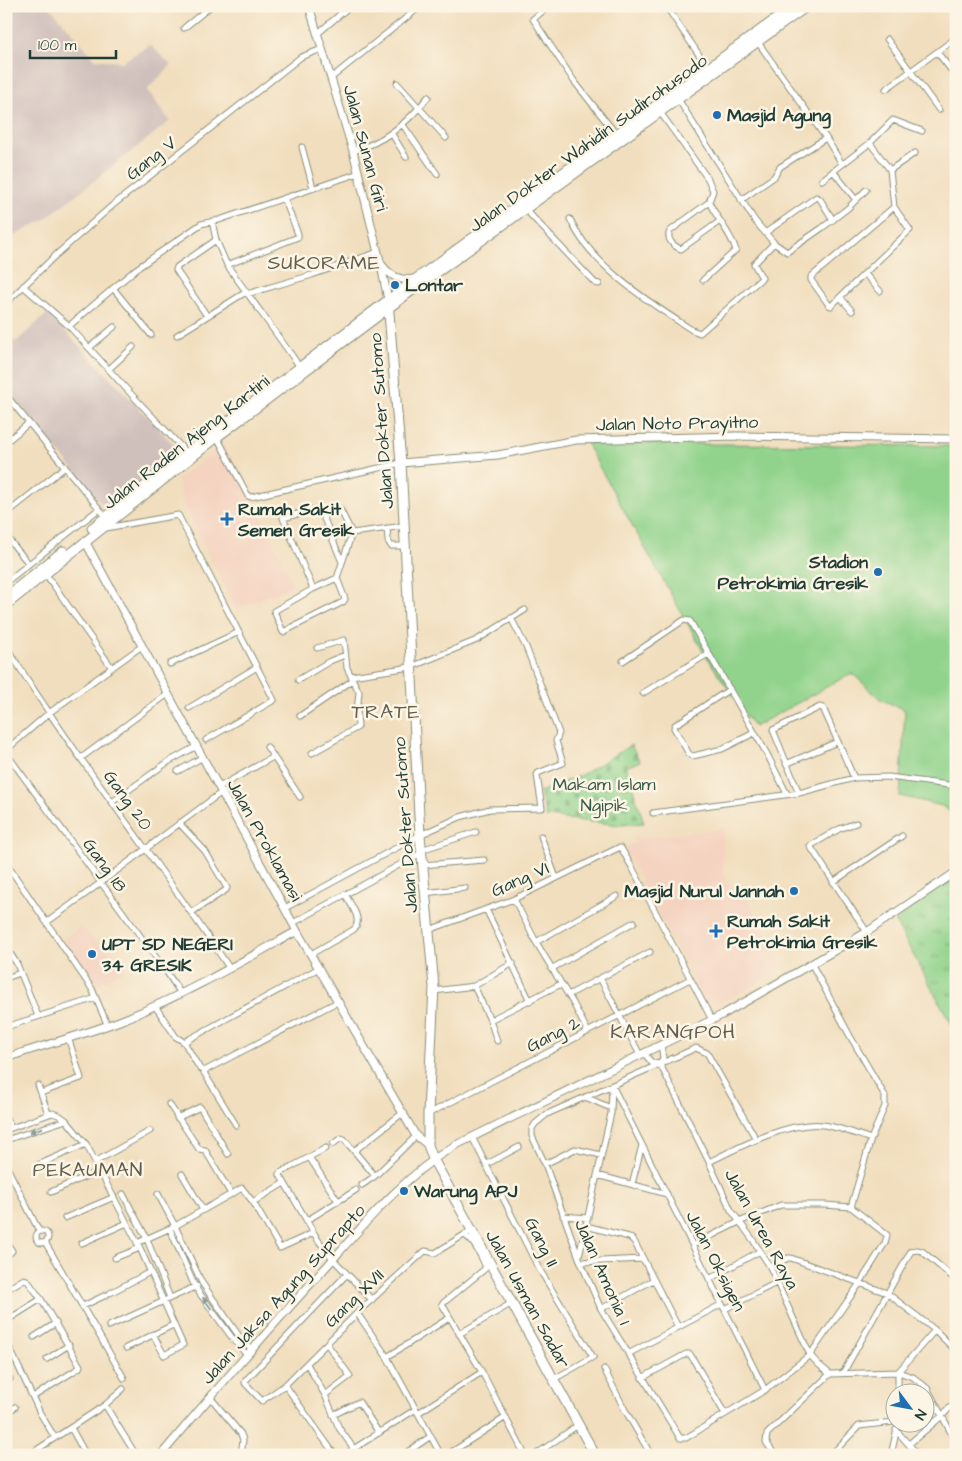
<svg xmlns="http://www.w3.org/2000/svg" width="962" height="1461" font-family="'Architects Daughter',sans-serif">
<defs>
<pattern id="grass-tufts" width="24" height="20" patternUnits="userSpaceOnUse" patternTransform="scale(1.25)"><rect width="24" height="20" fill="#91d38c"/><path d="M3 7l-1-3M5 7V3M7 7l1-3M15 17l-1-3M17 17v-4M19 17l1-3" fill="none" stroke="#76ac73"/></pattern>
<pattern id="cemetery-stones" width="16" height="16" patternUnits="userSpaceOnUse" patternTransform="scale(1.25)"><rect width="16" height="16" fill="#91d38c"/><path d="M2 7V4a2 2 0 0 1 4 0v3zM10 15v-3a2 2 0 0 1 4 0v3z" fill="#76ac73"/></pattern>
</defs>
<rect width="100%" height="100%" fill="#fcf5e5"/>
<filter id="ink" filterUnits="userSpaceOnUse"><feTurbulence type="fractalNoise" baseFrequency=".02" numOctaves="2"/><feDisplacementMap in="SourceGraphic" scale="10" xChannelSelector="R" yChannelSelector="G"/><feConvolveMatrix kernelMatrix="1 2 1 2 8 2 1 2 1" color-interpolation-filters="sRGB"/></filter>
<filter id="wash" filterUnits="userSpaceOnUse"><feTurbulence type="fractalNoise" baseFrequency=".0096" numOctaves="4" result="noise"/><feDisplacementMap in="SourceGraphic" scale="20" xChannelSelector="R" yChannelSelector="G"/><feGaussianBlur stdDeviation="1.12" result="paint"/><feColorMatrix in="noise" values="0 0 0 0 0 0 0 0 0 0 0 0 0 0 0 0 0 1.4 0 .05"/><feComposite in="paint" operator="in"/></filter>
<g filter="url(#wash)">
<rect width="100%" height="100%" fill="#f1debe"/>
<path fill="#f4d3c0" d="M223 445 251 493 294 586 235 609 184 504 177 480Z
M723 829V872L725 881 737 887 745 895 784 967 709 1011 624 847 637 843 634 838Z
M81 927 126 969 96 987 63 939Z"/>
<path fill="#d0c0bc" d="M12 6H49L95 59 122 62 150 45 171 65 147 90 170 121 44 220 6 240V12Z
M48 313 180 451 106 509 6 388V333L16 342Z"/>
<path fill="url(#grass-tufts)" stroke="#588860" d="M956 871V1032L895 922Z"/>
<path fill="url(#cemetery-stones)" stroke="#588860" d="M631 745 640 761 626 767 644 823 621 825 546 817 540 792 583 774Z"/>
<path fill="#91d38c" stroke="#588860" d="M586 443 956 446V815L942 806 900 796 905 710 880 699 852 673 754 727 704 653Z"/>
</g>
<g filter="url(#ink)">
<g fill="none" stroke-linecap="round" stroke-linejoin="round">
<defs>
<path id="street" d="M549 6 533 19 574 81 616 134
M666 6 708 68
M184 28 211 6
M317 34 350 6
M887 39 939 110
M757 41 826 138
M937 52 956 76
M331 78 421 6
M397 83 446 138
M886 89 956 38
M678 99 755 221 774 243 787 252 822 228 848 208 866 190
M660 112 708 179 713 191 709 202C717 219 730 232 736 250L703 280
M403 125 437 174
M392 134 406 157
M870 143 890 170 894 207 910 230 840 297 831 306 829 305 811 280V277L894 207
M302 147 313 188
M353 151C385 142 408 123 428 97
M890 170 915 153
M833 171 856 200
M822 180 870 143 893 120 922 131
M741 200 774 177 780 167 826 138 842 164
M709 202 670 231C666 239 673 246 681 249L720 221
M525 209 595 283 599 284
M570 219C591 266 650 303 692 330L700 333 762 278 754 264 774 243
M212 221 216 240 227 265 300 367
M765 233 816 197 820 199 833 220
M227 265 298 237V234L284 198
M865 274 880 291
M23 286 69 326 131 394 187 453
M113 288 151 335
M247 294 312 275 378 252
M840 297 852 311
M6 303 56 255 113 205 301 57 322 49
M207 316 176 270 177 267 216 240
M69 326 136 269 201 224 219 220 359 173
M177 335 246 292
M89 348 114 327
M109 369 133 347
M6 395 106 517
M217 437 248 496 251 497 401 463
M6 442 29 423
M316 509 322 514 340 509 352 533 337 578 313 589 283 518Z
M6 514 65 467
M322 514 342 562
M106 528 178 515 274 700 206 740
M387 528 388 541 391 546H405
M352 533 404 526
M6 536 29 564
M45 573 112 668
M6 582 99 509
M313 589 274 611 283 632 343 602 345 599 337 578
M6 646C75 758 157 860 230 969
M623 661 684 620 690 621 767 754 787 794
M170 664 239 632
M351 676 411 667 477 640 525 610
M298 680 330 661 345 655
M730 689 675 725 674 728 689 754 693 756 722 749 754 733
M643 693 708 654
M189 708 257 667
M300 716 353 680
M267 747 300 797
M6 750 49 713 142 646
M6 753 166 971 181 994
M312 753 358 727 357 712 359 692 347 668 344 640 317 648
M81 758 168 694
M786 764 837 742
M178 771 203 757
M219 787 273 757
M799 793 773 730 820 707 823 708 854 778
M112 802 168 762 197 746
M653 813 799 793 854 778 889 777 956 786
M179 823 205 851 227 888 226 890 192 912
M856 823 839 829 810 846 867 932
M541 836 556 878
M421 850 476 832
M6 863 92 989 107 1024
M422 865 484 860
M833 882 902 836
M425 893 465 888
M514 899 536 942 573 1003 588 1032
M285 908 420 835 460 817 490 809 542 808 537 775 538 773 563 763 556 741 559 733 526 647 511 618
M486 909 530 1001
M47 922C106 880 163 835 222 792
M293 923 421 853
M429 930 514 899 618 848H621L633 869 712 1020
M536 942 617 896
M6 947 17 964 38 1016
M311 954 353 930C364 921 351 905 345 894
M811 963 850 1036 885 1096V1106L871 1139 851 1207
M319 968 184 1042 200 1069 204 1071 339 1001
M551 969 634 922
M6 978 20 973
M600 978 640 1055
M434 991 474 986
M568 995 650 952
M155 1006 176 1037 184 1042
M490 1020 561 984
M6 1027 96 998
M497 1041 490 1020 474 986 513 963
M661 1044 663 1058 660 1064 709 1162 731 1210 753 1240 770 1267 810 1355 818 1364 830 1374 898 1372 913 1377 927 1388 956 1442
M644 1053 652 1063 660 1064
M203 1071 236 1125
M38 1085 48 1113
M612 1085 765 1390
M41 1093 81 1078 68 1037
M585 1097 611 1108
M169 1104 199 1149 205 1150 231 1194
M428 1114 690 979
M6 1118 11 1128
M177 1118 200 1107 228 1154
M6 1130 52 1113 59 1115 66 1120 86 1144 140 1248 183 1345 164 1355 153 1334
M472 1137 538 1267 593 1357 554 1379
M6 1140 66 1120
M333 1144 341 1138 344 1139 375 1176
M326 1148 280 1173V1175L318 1240 333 1259 372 1300
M354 1151 404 1112
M309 1157 338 1201
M95 1162 150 1131
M709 1162C739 1147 789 1121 823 1125 839 1127 856 1134 871 1139
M485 1163 487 1164 519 1147
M545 1164 575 1149 601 1155
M6 1165 39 1231
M38 1165 86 1144
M182 1174 203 1210
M597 1175 667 1194
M632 1184 642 1145
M362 1185 375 1176 416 1136
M51 1192 100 1170
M123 1194 147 1239 170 1298
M158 1194 175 1226 202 1283 239 1336 251 1349
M253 1202 284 1183
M563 1216 588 1218
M65 1218 114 1197
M306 1221 356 1190
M586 1226 629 1237 634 1241 678 1327
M170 1229 195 1287 233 1339 246 1354
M36 1237a6 6 0 1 1 12 0a6 6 0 1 1-12 0Z
M464 1235C473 1239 483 1259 486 1268L442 1304 482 1372 525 1455
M6 1242 12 1251 6 1257
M45 1242 124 1378
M82 1243 127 1223
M137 1243 175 1226 242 1188 253 1202 280 1248 313 1233
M693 1245 739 1222 781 1205H825L851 1207 887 1235 885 1243 860 1283 810 1355 765 1390 686 1438H680L601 1309 579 1258 545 1164 532 1136V1129L535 1124 547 1114 696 1048 707 1053 756 1139
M579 1256 611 1113 612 1086
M115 1258 140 1248
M581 1262 643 1259
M770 1267 788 1258H791L887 1293 935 1330 956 1351
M347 1274 246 1380 245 1383 262 1401 285 1385 357 1313 425 1251 435 1253 472 1230
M709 1279 760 1251
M6 1290 24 1279 27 1280 41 1299 80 1366 79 1368 33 1397
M110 1293 150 1272
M83 1306 106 1295
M601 1309 653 1280
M725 1309 778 1282
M357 1313 387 1357 441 1455
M6 1321 41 1299
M109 1326 197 1286
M459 1334 512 1303
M34 1337 56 1323
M6 1340 40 1413 55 1438
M126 1348 173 1325
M628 1354 722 1304
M387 1357 449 1318
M47 1359 69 1345
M307 1364 325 1395 339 1428 354 1449
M604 1369 625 1410 651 1455
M843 1373 911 1251 917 1250 922 1251 956 1280
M642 1378 686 1354H690L725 1414
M6 1381 10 1379
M285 1385 335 1455
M898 1394V1372L935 1330
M325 1395 350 1376 327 1344
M210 1397 241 1434 243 1440 241 1455
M105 1405 136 1455
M6 1413 15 1407
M418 1413 482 1372
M333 1415 359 1402 379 1433
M71 1428 86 1455
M896 1430 918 1455
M909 1444 942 1416 956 1401
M29 1455 105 1405 123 1389
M344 1455 416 1409
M403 1455 431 1436
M447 1455 506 1417
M535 1455 578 1425
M775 1455 766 1442 767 1434 830 1374
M831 1455 859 1426 894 1422
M891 1455 898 1424"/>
<path id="secondary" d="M309 6 353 151 381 265 388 300
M382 265C391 277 400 281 415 279
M401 463 498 455 576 440 737 436 956 439
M85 541 297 931 416 1136 428 1145
M6 1058C46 1044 88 1034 127 1018 186 994 241 962 297 931
M161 1455C215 1391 270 1328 327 1266 365 1223 404 1176 454 1146L722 1015 867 932 956 872"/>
<path id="highway" d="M388 300 401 463 420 835 434 987 428 1114V1145L433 1159 595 1455
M92 528 187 453 416 279 794 6
M6 597 63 551
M6 605 217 437 407 294 807 6"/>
</defs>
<use href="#street" stroke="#888e79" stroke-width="7"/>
<use href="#secondary" stroke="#888e79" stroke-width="9"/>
<use href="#highway" stroke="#888e79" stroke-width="11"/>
<use href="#street" stroke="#fff" stroke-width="5"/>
<use href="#secondary" stroke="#fff" stroke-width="7"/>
<use href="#highway" stroke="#fff" stroke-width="9"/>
</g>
<defs><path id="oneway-solid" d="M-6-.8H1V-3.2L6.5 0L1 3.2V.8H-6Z" transform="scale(1.25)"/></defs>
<g fill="#8f9e9a">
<use href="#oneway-solid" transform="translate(36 1130) rotate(161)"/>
<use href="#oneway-solid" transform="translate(207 1303) rotate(-126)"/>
</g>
</g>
<g fill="#1f6fb2" stroke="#fcf5e5" stroke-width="2">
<circle cx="717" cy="115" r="5"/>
<circle cx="395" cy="285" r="5"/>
<path d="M224.5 511.5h5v5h5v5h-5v5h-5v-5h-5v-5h5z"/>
<circle cx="878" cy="572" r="5"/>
<circle cx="794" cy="891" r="5"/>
<path d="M713.5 923.5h5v5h5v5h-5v5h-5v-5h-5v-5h5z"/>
<circle cx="92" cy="954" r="5"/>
<circle cx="404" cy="1191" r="5"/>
</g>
<g text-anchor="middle" stroke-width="5" stroke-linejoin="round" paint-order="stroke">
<g font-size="18" font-weight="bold" fill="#1f3d34" stroke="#fcf5e5" text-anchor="start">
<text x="727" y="121">Masjid Agung</text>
<text x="405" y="291">Lontar</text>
<text x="238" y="515">Rumah Sakit<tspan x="238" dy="21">Semen Gresik</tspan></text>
<text x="868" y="568" text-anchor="end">Stadion<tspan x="868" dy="21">Petrokimia Gresik</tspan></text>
<text x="784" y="897" text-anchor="end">Masjid Nurul Jannah</text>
<text x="727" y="927">Rumah Sakit<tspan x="727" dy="21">Petrokimia Gresik</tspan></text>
<text x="102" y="950">UPT SD NEGERI<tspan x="102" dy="21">34 GRESIK</tspan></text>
<text x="414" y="1197">Warung APJ</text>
</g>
<g font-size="18" fill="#1f3d34" stroke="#fcf5e5">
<text transform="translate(588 143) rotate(-36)" y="6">Jalan Dokter Wahidin Sudirohusodo</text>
<text transform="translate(366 148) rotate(75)" y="6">Jalan Sunan Giri</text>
<text transform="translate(151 158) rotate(-38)" y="6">Gang V</text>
<text transform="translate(381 421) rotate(-94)" y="6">Jalan Dokter Sutomo</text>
<text transform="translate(677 423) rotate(-1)" y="6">Jalan Noto Prayitno</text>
<text transform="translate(186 442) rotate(-38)" y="6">Jalan Raden Ajeng Kartini</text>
<text transform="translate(128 800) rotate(54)" y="6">Gang 20</text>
<text transform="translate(405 825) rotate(-94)" y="6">Jalan Dokter Sutomo</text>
<text transform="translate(265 840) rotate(61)" y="6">Jalan Proklamasi</text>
<text transform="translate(105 865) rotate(54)" y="6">Gang 18</text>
<text transform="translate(520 879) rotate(-24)" y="6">Gang VI</text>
<text transform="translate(553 1034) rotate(-27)" y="6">Gang 2</text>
<text transform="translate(762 1229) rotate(61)" y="6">Jalan Urea Raya</text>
<text transform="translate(542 1242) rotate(63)" y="6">Gang II</text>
<text transform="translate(716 1261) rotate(63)" y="6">Jalan Oksigen</text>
<text transform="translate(603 1272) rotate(66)" y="6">Jalan Amonia 1</text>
<text transform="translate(283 1294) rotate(-48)" y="6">Jalan Jaksa Agung Suprapto</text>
<text transform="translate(354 1298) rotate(-44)" y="6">Gang XVII</text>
<text transform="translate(528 1299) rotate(61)" y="6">Jalan Usman Sadar</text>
</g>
<g font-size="18" fill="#365b46" stroke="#fcf5e5">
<text x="604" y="790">Makam Islam<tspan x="604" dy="21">Ngipik</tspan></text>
</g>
<g font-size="20" letter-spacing="1" fill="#625f4e" stroke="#fcf5e5">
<text x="324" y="269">SUKORAME</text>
<text x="386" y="718">TRATE</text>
<text x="673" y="1038">KARANGPOH</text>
<text x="88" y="1176">PEKAUMAN</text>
</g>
</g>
<rect width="962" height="1461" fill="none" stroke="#fcf5e5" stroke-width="25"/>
<g transform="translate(910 1408) rotate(122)"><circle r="24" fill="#fcf5e5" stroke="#a4ab9e"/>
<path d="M0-4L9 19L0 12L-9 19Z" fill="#1f6fb2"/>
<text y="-8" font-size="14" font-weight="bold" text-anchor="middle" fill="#1f3d34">N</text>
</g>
<path d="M30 50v8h86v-8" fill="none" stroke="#1f3d34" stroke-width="2.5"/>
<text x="38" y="50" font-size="15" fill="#1f3d34" stroke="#fcf5e5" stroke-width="4" paint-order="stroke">100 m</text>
</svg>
